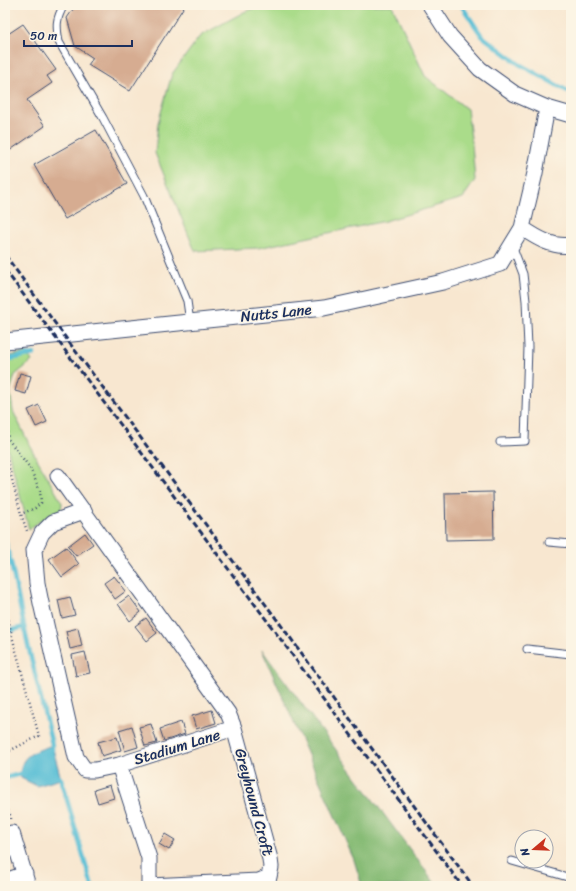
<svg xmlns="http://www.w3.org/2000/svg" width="576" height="891" font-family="Sriracha,sans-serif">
<rect width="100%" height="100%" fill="#fcf5e5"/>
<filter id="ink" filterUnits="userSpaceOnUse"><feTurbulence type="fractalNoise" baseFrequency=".025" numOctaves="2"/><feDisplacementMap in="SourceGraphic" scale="8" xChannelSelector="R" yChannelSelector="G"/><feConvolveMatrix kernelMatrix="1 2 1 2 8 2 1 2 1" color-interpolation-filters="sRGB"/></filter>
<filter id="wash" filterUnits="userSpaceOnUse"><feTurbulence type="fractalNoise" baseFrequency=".012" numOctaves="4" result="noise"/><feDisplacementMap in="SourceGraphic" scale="16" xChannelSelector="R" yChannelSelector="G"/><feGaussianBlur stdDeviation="0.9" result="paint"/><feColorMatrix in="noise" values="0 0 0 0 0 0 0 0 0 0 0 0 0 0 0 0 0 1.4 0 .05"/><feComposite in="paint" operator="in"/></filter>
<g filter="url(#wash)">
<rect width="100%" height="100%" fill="#f8e7d0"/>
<path fill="#aadc8a" stroke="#628674" d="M263 5H392L425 76 467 109 472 145 475 180 463 198 385 221 258 248 195 251 155 153 158 123 172 74 200 36 244 12Z
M26 352 32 361 15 375 10 391 13 411 32 450 62 503 61 510 50 514 29 529 5 439V357Z"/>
<path fill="#87bc76" stroke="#51766a" d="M262 650 437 886H362L354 860Z"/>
<path fill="#57bed5" stroke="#39769a" d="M52 745 61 779 37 786 21 778C18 754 35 752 52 745Z"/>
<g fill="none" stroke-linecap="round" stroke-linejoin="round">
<path stroke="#57bed5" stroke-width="4.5" d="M461 5 482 36 519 64 571 93
M5 360 34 354
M5 541 11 563 28 645 52 745V750
M5 632 24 627
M57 775 61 779 92 886
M5 778 27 772"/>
</g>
<g id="blocks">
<path fill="#d6ac91" d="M76 5H185L130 91 88 65 93 58 75 46 67 18Z
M23 24 56 70 47 76 52 83 27 100 45 126 9 151 5 145V36Z
M96 130 127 184 65 219 34 165Z
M20 373 31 376 26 394 15 391Z
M39 405 47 422 36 427 28 410Z
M493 492 494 539 446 540 445 493Z
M85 533 93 544 76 556 68 546Z
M66 547 79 564 62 577 49 559Z
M114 576 126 591 115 599 104 583Z
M129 596 141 612 130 621 118 604Z
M70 597 75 615 62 618 58 600Z
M146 618 157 633 147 641 135 626Z
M78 628 82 646 70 649 66 631Z
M85 652 90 673 76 676 72 655Z
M212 710 216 723 196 729 192 716Z
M181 722 185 734 164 741 160 729Z
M151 724 157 743 145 746 139 727Z
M132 726 138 747 125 751 119 730Z
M117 737 121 750 102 756 98 742Z
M110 785 114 798 98 803 94 790Z
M165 834 175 840 169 850 159 844Z"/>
</g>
</g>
<g filter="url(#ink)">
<use href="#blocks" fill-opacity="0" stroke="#3c4b6f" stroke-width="1"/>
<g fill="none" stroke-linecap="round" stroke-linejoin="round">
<defs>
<path id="service" d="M64 5C56 19 56 25 59 42L103 118 144 196 187 301 190 322
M500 442 525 441 528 347 526 301 523 274 512 245
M549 542 571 544
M527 649 571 654
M512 861 571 878"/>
<path id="minor" d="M430 5 450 36 480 69 515 94 547 108 571 115
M522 228C537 238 553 248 571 245
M5 341 324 308 443 282 500 264 522 228 535 173 547 108
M58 476 228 713 234 728 270 859 271 867 269 877 259 881 149 886
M84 511 53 522 42 533 34 550 37 583 41 603 76 757 85 770H95L119 765 149 858V886
M119 765 234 728
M12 833 28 886
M5 881 25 874"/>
</defs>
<use href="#service" stroke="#3c4b6f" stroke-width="9"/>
<use href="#minor" stroke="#3c4b6f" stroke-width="17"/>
<path stroke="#3c4b6f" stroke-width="2.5" stroke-dasharray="1 3" stroke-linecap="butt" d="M7 396 9 405 7 422 8 439 30 468 40 491 41 503 35 508 21 514
M5 453 21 514 27 531
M5 604 12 636 39 736 5 753
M5 808 11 816V820"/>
<use href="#service" stroke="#fff" stroke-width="7"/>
<use href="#minor" stroke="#fff" stroke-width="15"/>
<path stroke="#1b2f5e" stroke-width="3" stroke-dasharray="6 3" stroke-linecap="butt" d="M5 255 71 345 275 617 473 886
M5 270 268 622 462 886"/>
</g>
</g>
<g text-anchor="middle" stroke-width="3" stroke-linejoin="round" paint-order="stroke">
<g font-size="15" fill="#1b2f5e" stroke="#fcf5e5">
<text transform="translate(276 313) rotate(-6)" y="5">Nutts Lane</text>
<text transform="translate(177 747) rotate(-17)" y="5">Stadium Lane</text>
<text transform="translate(254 802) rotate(75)" y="5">Greyhound Croft</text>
</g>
</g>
<rect width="576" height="891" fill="none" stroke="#fcf5e5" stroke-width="20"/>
<g transform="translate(534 849) rotate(251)"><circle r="19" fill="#fcf5e5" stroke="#a2a6af"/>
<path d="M0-3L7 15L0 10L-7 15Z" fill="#c8321e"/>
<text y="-6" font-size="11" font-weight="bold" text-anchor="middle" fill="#1b2f5e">N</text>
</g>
<path d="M24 40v6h108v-6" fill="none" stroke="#1b2f5e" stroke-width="2"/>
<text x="30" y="40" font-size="12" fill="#1b2f5e" stroke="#fcf5e5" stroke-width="3" paint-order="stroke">50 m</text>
</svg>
